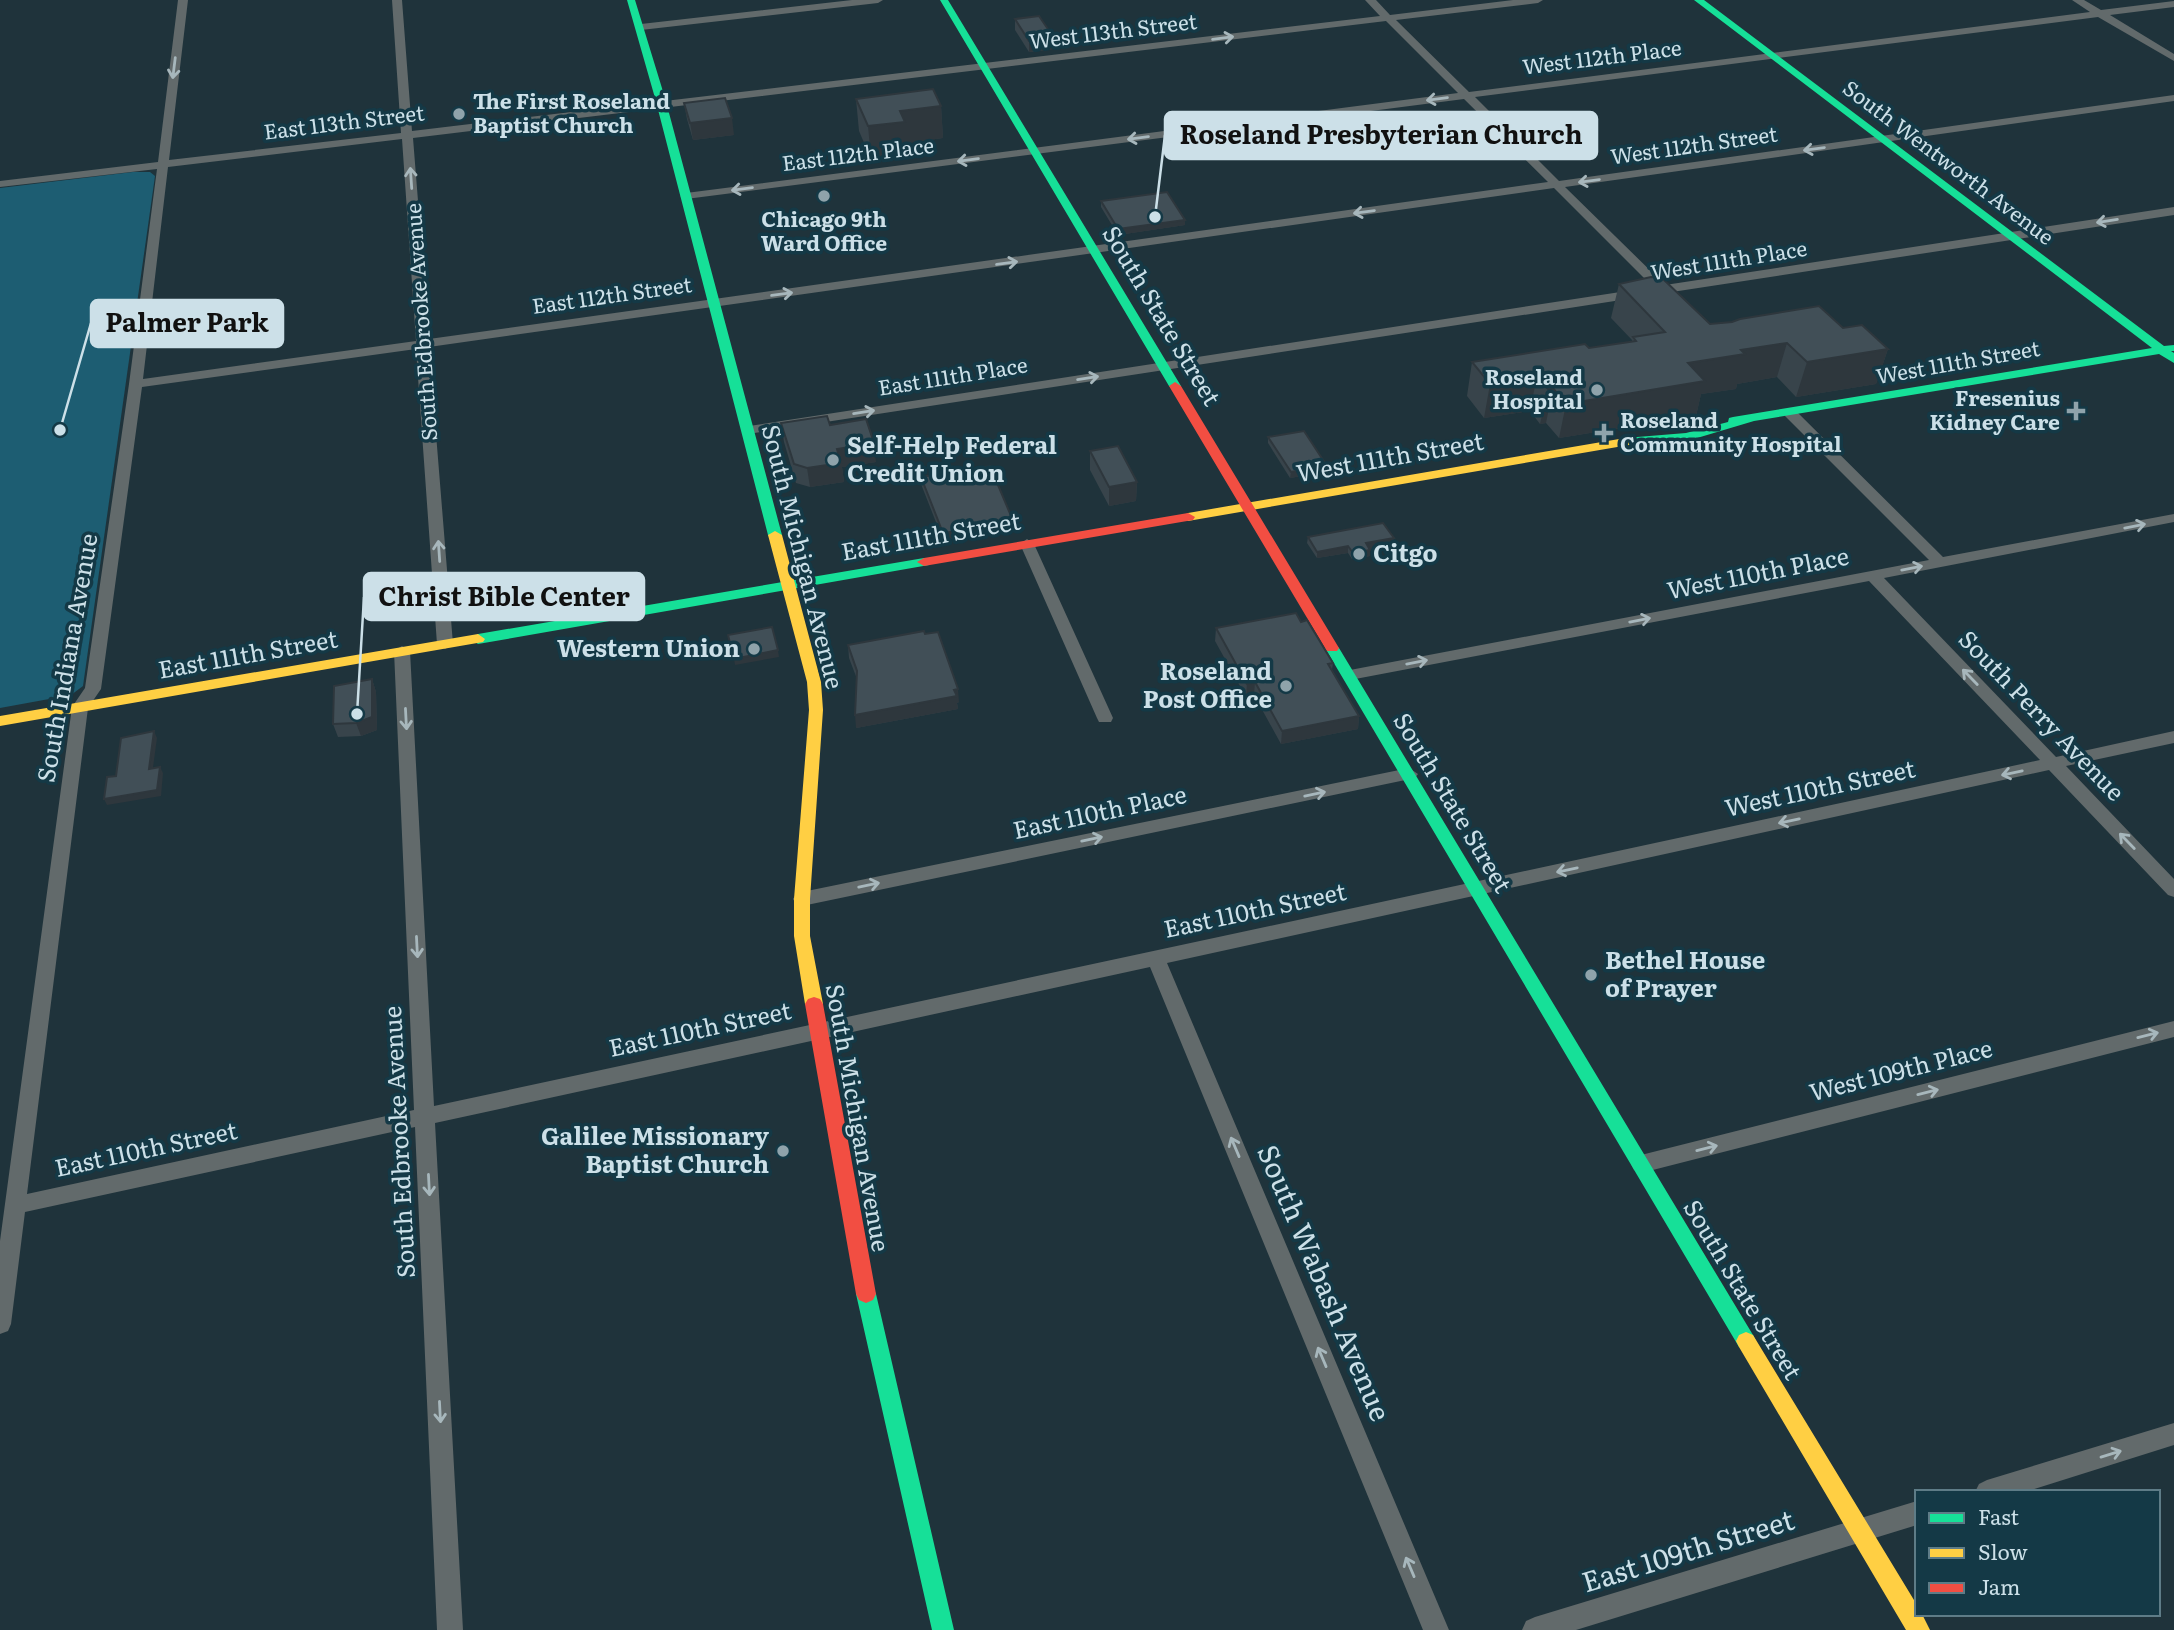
<svg xmlns="http://www.w3.org/2000/svg" width="2174" height="1630" font-family="Literata,serif">
<rect width="100%" height="100%" fill="#1f333b"/>
<path fill="#1d5d72" d="M133 172H150L155 176 83 686 71 695 0 708V188Z"/>
<g fill="none" stroke-linecap="round" stroke-linejoin="round">
<path fill="#626a6b" fill-rule="evenodd" d="M178 0H188L169 160 401 133 392 0H402L412 131 1380 16 1365 0H1376L1390 15 1513 0H1543L1538 3 1396 20 1469 92 2090 12 2072 0H2084L2101 10 2174 1V7L2110 15 2174 54V61L2098 17 1475 97 1559 181 2174 95V101L1565 187 1665 285 2174 207V215L1672 292 1666 297 1660 294 748 434 743 433V427L1653 287 1554 188 429 347 453 644 445 649 437 644 416 349 142 387 101 689 88 708 27 1194 414 1110 394 651 402 646 410 651 434 1106 2040 760 1869 581 1350 680 1342 675 1350 670 1929 560 1785 416V410H1795L1943 557 2174 514V522L1884 578 2056 757 2174 731V743L2066 766 2174 879V897L2168 895 2049 770 1167 963 1449 1630H1423L1150 967 435 1123 463 1630H437L415 1127 25 1212 11 1324 8 1331 0 1334V1241L72 707 85 688 129 384 157 169 0 187V181L158 162ZM1386 21 1458 93 686 193 680 196 686 199 1464 99 1548 182 429 339 413 138ZM402 139 416 341 143 379 168 167Z
M852 0H883L878 3 641 30 636 27 641 24Z
M1027 539 1034 544 1113 718 1111 722H1099L1097 718 1020 544Z
M1409 768 1418 774 1415 778 802 906 796 904 793 899 796 894 802 892Z
M2174 1021V1037L1641 1173 1634 1170 1631 1164 1634 1158 1641 1155Z
M2174 1423V1445L2025 1492H1975L1979 1484 1987 1480Z
M1917 1501V1525L1576 1630H1522L1526 1621 1535 1617Z"/>
<path fill="#16e098" fill-rule="evenodd" d="M627 0H635L665 98 782 535 780 538H770L768 535 655 98Z
M940 0H948L1181 386 1179 389 1175 390 1169 386Z
M1694 0H1704L2164 346 2174 345V351H2171L2174 353V363L2159 354 1754 421 1687 441 1621 445V439L1625 438 1686 433 1728 422 1729 418 1733 417 2152 348Z
M924 558 929 559 931 562 929 565 478 644 471 639 478 634Z
M1332 643 1339 648 1753 1335 1756 1341 1753 1347 1746 1350 1739 1347 1325 648Z
M866 1285 873 1288 876 1294 954 1630H932L856 1294 859 1288Z"/>
<path fill="#ffcf43" fill-rule="evenodd" d="M1625 438 1629 439V445L1188 521 1181 517 1188 513Z
M775 531 782 535 821 682 823 710 810 899V936L823 1004 820 1009 814 1011 808 1009 805 1004 794 936V899L809 710 807 682 768 535Z
M478 634 485 639 483 642 0 726V716Z
M1746 1332 1753 1335 1917 1605V1614H1922L1930 1630H1906L1739 1347 1736 1341 1739 1335Z"/>
<path fill="#f24e42" fill-rule="evenodd" d="M1175 382 1181 386 1339 648 1337 651H1327L1325 648 1169 386Z
M1188 513 1195 517 1193 520 924 566 917 562 924 558Z
M814 997 820 999 823 1004 876 1294 873 1300 866 1303 859 1300 856 1294 805 1004 808 999Z"/>
</g>
<path fill="#38444b" d="M1015 19 1054 49 1029 52 1015 30Z
M856 99 941 106 943 138 907 143 908 154 871 159 859 131Z
M684 103 734 135 693 140 687 119Z
M1101 201 1185 220V225L1118 235 1101 207Z
M1619 284 1710 324 1843 328 1888 349 1876 384 1796 397 1777 377 1737 384 1736 389 1701 394 1696 416 1559 438 1546 423 1540 424 1530 411 1484 418 1467 396 1472 362 1589 348 1632 342V340L1611 318Z
M781 423 830 425 876 462 842 467 844 482 810 487 796 483 784 442Z
M1268 437 1327 466 1326 472 1290 478 1268 443Z
M1090 451 1137 482 1136 501 1109 506 1090 470Z
M921 477 1015 529 943 540 921 484Z
M1308 537 1393 545 1370 549V556L1352 559 1348 553 1317 558 1307 543Z
M1301 622 1333 663 1332 670 1359 716 1358 729 1281 744 1254 695 1246 697 1215 641 1216 628Z
M848 645 959 702 957 703 958 709 856 728 857 679 849 658Z
M372 679 376 692 377 730 361 736 338 737 333 724Z"/>
<path fill="#2e373d" d="M1054 38V49L1029 52V41Z
M941 106 943 138 907 143 908 154 871 159 868 126 900 111Z
M732 118 734 135 693 140 690 123Z
M1185 220V225L1118 235V229Z
M1787 343 1777 377 1737 384 1736 389 1701 394 1696 416 1559 438 1566 404 1688 363 1741 350Z
M1888 349 1876 384 1796 397 1807 362Z
M1537 376 1530 411 1484 418 1490 384Z
M1553 388 1546 423 1540 424 1548 389Z
M874 443 876 462 842 467 844 482 810 487 807 468 837 449Z
M1327 466 1326 472 1290 478 1291 472Z
M1137 482 1136 501 1109 506V487Z
M1014 523 1015 529 943 540V533Z
M1394 538 1393 545 1365 550 1366 543Z
M1348 546V553L1317 558V552Z
M1370 550V556L1352 559 1353 553Z
M778 650 779 657 735 665 734 659Z
M372 679 376 692 377 730 361 736 356 723Z
M1255 682 1254 695 1246 697 1247 684Z
M958 689 959 702 957 703 958 709 856 728 855 715Z
M1359 716 1358 729 1281 744 1282 731Z
M154 731 157 738 152 775 149 769Z
M160 767 163 773 161 796 107 805 104 799Z"/>
<path fill="#414f57" stroke="#2e373d" stroke-width="2" d="M1039 16 1054 38 1029 41 1015 19Z
M933 89 941 106 900 111 905 122 868 126 856 99Z
M725 98 732 118 690 123 684 103Z
M1167 192 1185 220 1118 229 1101 201Z
M1651 277 1662 278 1710 324 1732 322 1740 319 1819 306 1843 328 1862 325 1888 349 1807 362 1787 343 1741 350 1745 354 1688 363 1705 381 1566 404 1553 388 1548 389 1537 376 1490 384 1472 362 1585 344 1589 348 1636 341 1633 337 1665 332 1619 284Z
M827 416 830 425 866 419 874 443 837 449 841 463 807 468 794 464 781 423Z
M1304 431 1327 466 1291 472 1268 437Z
M1118 446 1137 482 1109 487 1090 451Z
M990 466 1014 523 943 533 921 477Z
M1383 523 1394 538 1366 543 1370 550 1353 553 1348 546 1317 552 1308 537Z
M1296 613 1301 622 1307 620 1333 663 1328 664 1359 716 1282 731 1255 682 1247 684 1216 628Z
M772 627 778 650 734 659 728 635Z
M924 631 925 634 938 632 958 689 954 690 957 696 855 715 857 671 848 645Z
M372 679V717L356 723 333 724 334 686Z
M154 731 149 769 160 767 157 790 104 799 107 777 116 776 121 738Z"/>
<defs><path id="oneway-shaft" d="M-6 0H5M1.5-3L5.5 0L1.5 3" fill="none" stroke-width="1.6" stroke-linecap="round" stroke-linejoin="round" transform="scale(1.75)"/></defs>
<g stroke="#a7b7bc">
<use href="#oneway-shaft" transform="translate(1223 38) rotate(-7)"/>
<use href="#oneway-shaft" transform="translate(174 68) rotate(97)"/>
<use href="#oneway-shaft" transform="translate(1437 99) rotate(173)"/>
<use href="#oneway-shaft" transform="translate(1138 138) rotate(173)"/>
<use href="#oneway-shaft" transform="translate(1814 149) rotate(172)"/>
<use href="#oneway-shaft" transform="translate(968 160) rotate(173)"/>
<use href="#oneway-shaft" transform="translate(411 178) rotate(-94)"/>
<use href="#oneway-shaft" transform="translate(1589 181) rotate(172)"/>
<use href="#oneway-shaft" transform="translate(742 189) rotate(173)"/>
<use href="#oneway-shaft" transform="translate(1364 212) rotate(172)"/>
<use href="#oneway-shaft" transform="translate(2107 221) rotate(171)"/>
<use href="#oneway-shaft" transform="translate(1007 263) rotate(-8)"/>
<use href="#oneway-shaft" transform="translate(782 294) rotate(-8)"/>
<use href="#oneway-shaft" transform="translate(1088 378) rotate(-9)"/>
<use href="#oneway-shaft" transform="translate(864 412) rotate(-9)"/>
<use href="#oneway-shaft" transform="translate(2135 526) rotate(-11)"/>
<use href="#oneway-shaft" transform="translate(439 551) rotate(-94)"/>
<use href="#oneway-shaft" transform="translate(1912 568) rotate(-11)"/>
<use href="#oneway-shaft" transform="translate(1640 620) rotate(-11)"/>
<use href="#oneway-shaft" transform="translate(1417 662) rotate(-11)"/>
<use href="#oneway-shaft" transform="translate(1970 677) rotate(-134)"/>
<use href="#oneway-shaft" transform="translate(406 719) rotate(87)"/>
<use href="#oneway-shaft" transform="translate(2012 773) rotate(168)"/>
<use href="#oneway-shaft" transform="translate(1315 794) rotate(-12)"/>
<use href="#oneway-shaft" transform="translate(1789 821) rotate(168)"/>
<use href="#oneway-shaft" transform="translate(1092 839) rotate(-12)"/>
<use href="#oneway-shaft" transform="translate(2127 841) rotate(-134)"/>
<use href="#oneway-shaft" transform="translate(1567 870) rotate(168)"/>
<use href="#oneway-shaft" transform="translate(869 885) rotate(-12)"/>
<use href="#oneway-shaft" transform="translate(417 947) rotate(87)"/>
<use href="#oneway-shaft" transform="translate(2148 1035) rotate(-14)"/>
<use href="#oneway-shaft" transform="translate(1928 1092) rotate(-14)"/>
<use href="#oneway-shaft" transform="translate(1235 1147) rotate(-113)"/>
<use href="#oneway-shaft" transform="translate(1707 1148) rotate(-14)"/>
<use href="#oneway-shaft" transform="translate(429 1185) rotate(87)"/>
<use href="#oneway-shaft" transform="translate(1322 1357) rotate(-113)"/>
<use href="#oneway-shaft" transform="translate(440 1412) rotate(87)"/>
<use href="#oneway-shaft" transform="translate(2111 1454) rotate(-17)"/>
<use href="#oneway-shaft" transform="translate(1410 1567) rotate(-113)"/>
</g>
<g fill="#8fa3ab" stroke="#143946" stroke-width="2.5">
<circle cx="459" cy="114" r="7"/>
<circle cx="824" cy="196" r="7"/>
<circle cx="1597" cy="390" r="7"/>
<path d="M2072.5 400.5h7v7h7v7h-7v7h-7v-7h-7v-7h7z"/>
<path d="M1600.5 422.5h7v7h7v7h-7v7h-7v-7h-7v-7h7z"/>
<circle cx="833" cy="460" r="7"/>
<circle cx="1359" cy="554" r="7"/>
<circle cx="754" cy="649" r="7"/>
<circle cx="1286" cy="686" r="7"/>
<circle cx="1591" cy="975" r="7"/>
<circle cx="783" cy="1151" r="7"/>
</g>
<g text-anchor="middle" stroke-width="7" stroke-linejoin="round" paint-order="stroke">
<g font-size="21" fill="#cce0e8" stroke="#143946">
<text transform="translate(1113 32) rotate(-7)" y="7">West 113th Street</text>
<text transform="translate(1602 58) rotate(-7)" y="7">West 112th Place</text>
<text transform="translate(344 123) rotate(-7)" y="7">East 113th Street</text>
<text transform="translate(1694 146) rotate(-8)" y="7">West 112th Street</text>
<text transform="translate(858 155) rotate(-7)" y="7">East 112th Place</text>
<text transform="translate(1948 163) rotate(37)" y="7">South Wentworth Avenue</text>
<text transform="translate(1729 261) rotate(-9)" y="7">West 111th Place</text>
<text transform="translate(612 296) rotate(-8)" y="7">East 112th Street</text>
<text transform="translate(422 322) rotate(-94)" y="7">South Edbrooke Avenue</text>
<text transform="translate(1958 363) rotate(-10)" y="7">West 111th Street</text>
<text transform="translate(953 377) rotate(-9)" y="7">East 111th Place</text>
</g>
<g font-size="21" font-weight="bold" fill="#cce0e8" stroke="#143946" text-anchor="start">
<text x="473" y="109">The First Roseland<tspan x="473" dy="24">Baptist Church</tspan></text>
<text x="824" y="227" text-anchor="middle">Chicago 9th<tspan x="824" dy="24">Ward Office</tspan></text>
<text x="1583" y="385" text-anchor="end">Roseland<tspan x="1583" dy="24">Hospital</tspan></text>
<text x="2060" y="406" text-anchor="end">Fresenius<tspan x="2060" dy="24">Kidney Care</tspan></text>
<text x="1620" y="428">Roseland<tspan x="1620" dy="24">Community Hospital</tspan></text>
</g>
<g font-size="24" fill="#cce0e8" stroke="#143946">
<text transform="translate(1161 316) rotate(59)" y="8">South State Street</text>
<text transform="translate(1390 458) rotate(-10)" y="8">West 111th Street</text>
<text transform="translate(931 537) rotate(-10)" y="8">East 111th Street</text>
<text transform="translate(802 557) rotate(76)" y="8">South Michigan Avenue</text>
<text transform="translate(1758 574) rotate(-11)" y="8">West 110th Place</text>
<text transform="translate(248 655) rotate(-10)" y="8">East 111th Street</text>
<text transform="translate(68 658) rotate(-80)" y="8">South Indiana Avenue</text>
<text transform="translate(2041 716) rotate(46)" y="8">South Perry Avenue</text>
<text transform="translate(1820 789) rotate(-12)" y="8">West 110th Street</text>
<text transform="translate(1452 803) rotate(59)" y="8">South State Street</text>
<text transform="translate(1100 813) rotate(-12)" y="8">East 110th Place</text>
<text transform="translate(1255 911) rotate(-12)" y="8">East 110th Street</text>
<text transform="translate(700 1030) rotate(-12)" y="8">East 110th Street</text>
<text transform="translate(1901 1071) rotate(-14)" y="8">West 109th Place</text>
<text transform="translate(857 1118) rotate(80)" y="8">South Michigan Avenue</text>
<text transform="translate(400 1142) rotate(-93)" y="8">South Edbrooke Avenue</text>
<text transform="translate(146 1150) rotate(-12)" y="8">East 110th Street</text>
<text transform="translate(1742 1290) rotate(59)" y="8">South State Street</text>
</g>
<g font-size="24" font-weight="bold" fill="#cce0e8" stroke="#143946" text-anchor="start">
<text x="847" y="454">Self-Help Federal<tspan x="847" dy="28">Credit Union</tspan></text>
<text x="1373" y="562">Citgo</text>
<text x="740" y="657" text-anchor="end">Western Union</text>
<text x="1272" y="680" text-anchor="end">Roseland<tspan x="1272" dy="28">Post Office</tspan></text>
<text x="1605" y="969">Bethel House<tspan x="1605" dy="28">of Prayer</tspan></text>
<text x="769" y="1145" text-anchor="end">Galilee Missionary<tspan x="769" dy="28">Baptist Church</tspan></text>
</g>
<g font-size="28" fill="#cce0e8" stroke="#143946">
<text transform="translate(1324 1283) rotate(67)" y="10">South Wabash Avenue</text>
<text transform="translate(1688 1551) rotate(-17)" y="10">East 109th Street</text>
</g>
</g>
<path fill="none" stroke="#cce0e8" stroke-width="2.5" d="M1155 217L1165 135M60 430L91 323M357 714L364 597"/>
<g fill="#cce0e8" stroke="#143946" stroke-width="2.5">
<circle cx="1155" cy="217" r="7"/>
<circle cx="60" cy="430" r="7"/>
<circle cx="357" cy="714" r="7"/>
</g>
<g fill="#cce0e8" stroke="#cce0e8" stroke-width="2.5">
<rect x="1165" y="112" width="432" height="47" rx="7"/>
<rect x="91" y="300" width="192" height="47" rx="7"/>
<rect x="364" y="573" width="280" height="47" rx="7"/>
</g>
<g font-size="26" text-anchor="middle" font-weight="bold" fill="#111">
<text x="1381" y="144">Roseland Presbyterian Church</text>
<text x="187" y="332">Palmer Park</text>
<text x="504" y="606">Christ Bible Center</text>
</g>
<rect x="1915" y="1490" width="245" height="126" fill="#143946" stroke="#5e7c87" stroke-width="2"/>
<rect x="1929" y="1513" width="35" height="10" fill="#16e098" stroke="#5e7c87" stroke-width="2"/>
<text x="1978" y="1525" font-size="21" fill="#cce0e8">Fast</text>
<rect x="1929" y="1548" width="35" height="10" fill="#ffcf43" stroke="#5e7c87" stroke-width="2"/>
<text x="1978" y="1560" font-size="21" fill="#cce0e8">Slow</text>
<rect x="1929" y="1583" width="35" height="10" fill="#f24e42" stroke="#5e7c87" stroke-width="2"/>
<text x="1978" y="1595" font-size="21" fill="#cce0e8">Jam</text>
</svg>
